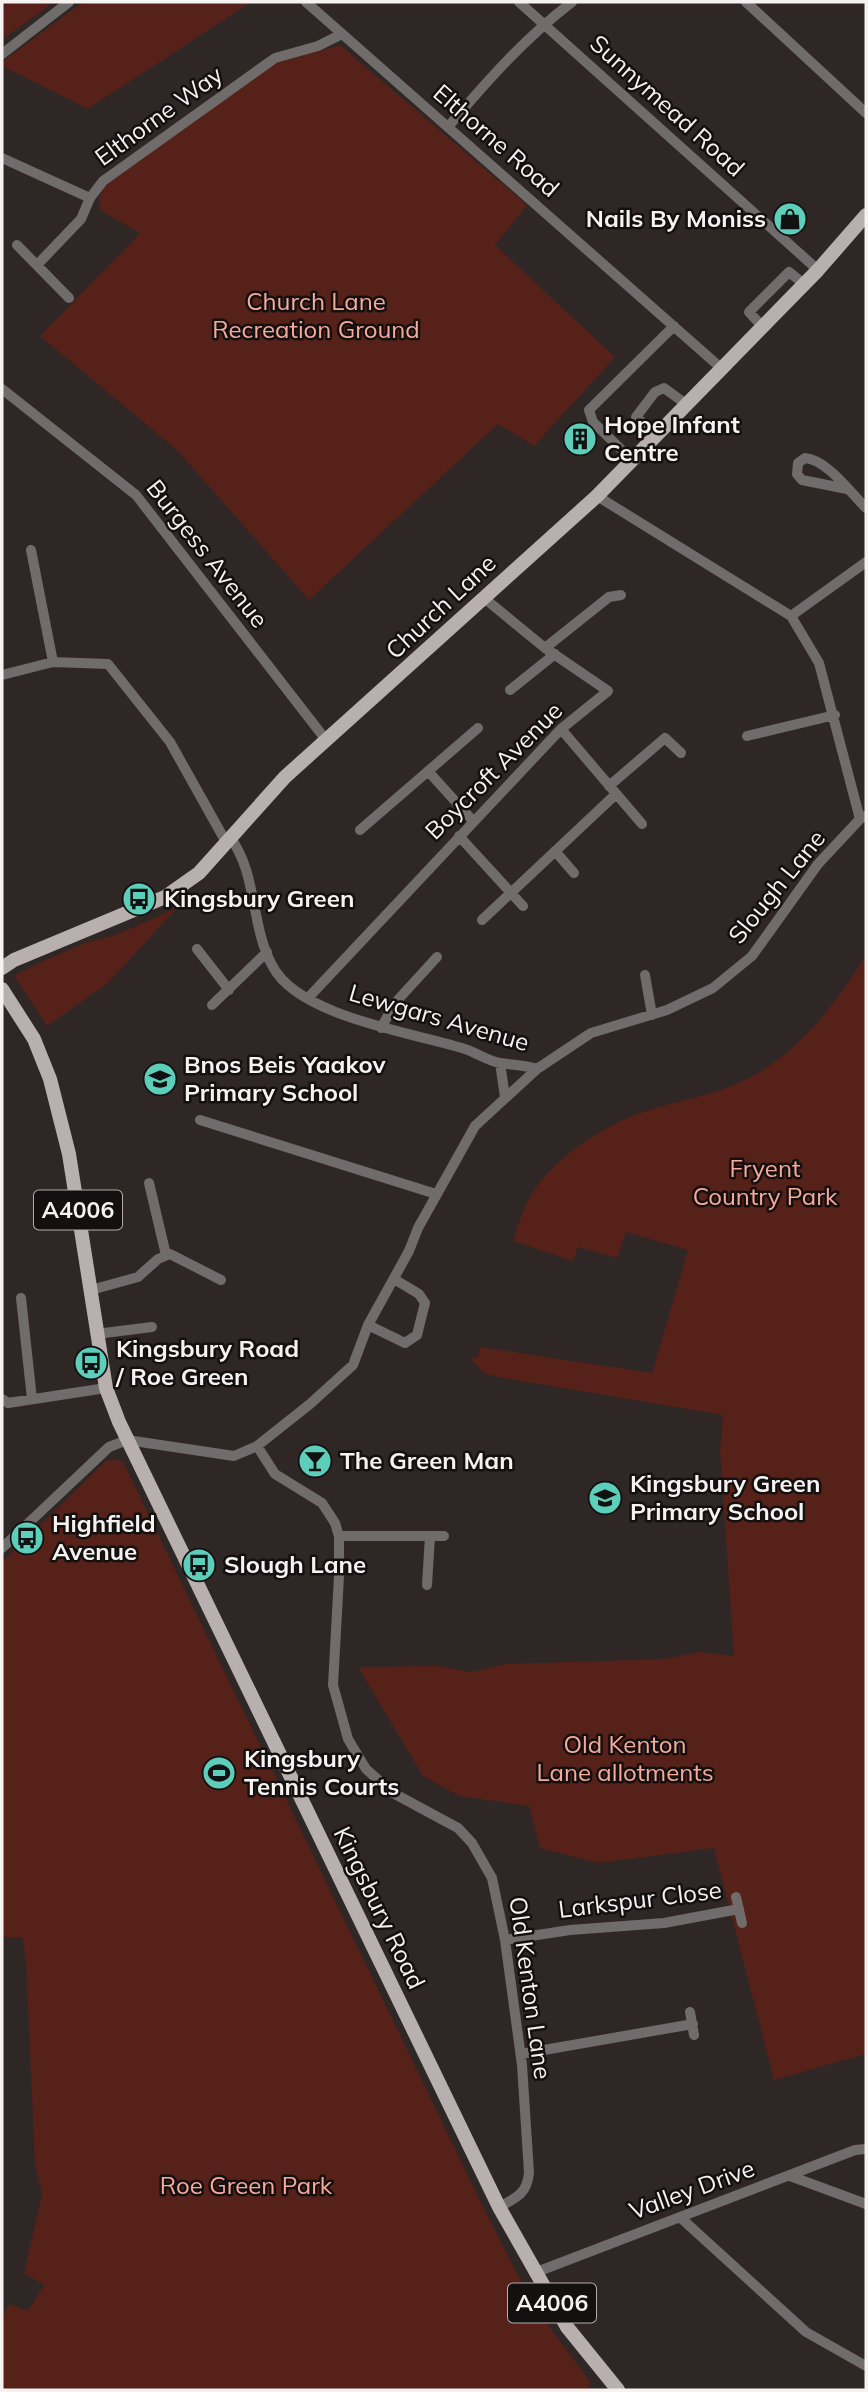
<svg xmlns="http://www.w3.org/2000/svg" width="868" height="2392" font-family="Mulish,sans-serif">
<rect width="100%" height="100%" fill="#2e2725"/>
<path fill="#562119" d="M2 2H54L2 40Z
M83 2H251L88 109 2 66V62Z
M340 45 527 205 495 245 615 357 534 446 498 424 309 600 177 450 40 336 140 233 100 210 99 197 104 186 273 64Z
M177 908 108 983 47 1026 14 976 43 961 85 943 116 935Z
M866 956V2054L774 2080 714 1848 598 1863 540 1848 529 1806 459 1796 423 1776 358 1667 437 1666 471 1672 506 1664 664 1659 700 1652 734 1656 720 1451 723 1415 498 1377 484 1373 470 1358H477L480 1347 652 1373 688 1250 626 1232 617 1258 578 1247 573 1261 513 1241C518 1225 524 1206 533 1192 553 1159 607 1123 643 1112 682 1099 719 1095 754 1075 805 1047 834 1003 866 956Z
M115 1459 123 1462 487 2215 534 2306 591 2383 587 2390H2V2318L9 2304 28 2311 44 2285 24 2273 42 2194 35 2165 26 1961 22 1937H2V1562L106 1461Z"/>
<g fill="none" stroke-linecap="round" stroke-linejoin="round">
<path stroke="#706c6b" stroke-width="10" d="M306 2 721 368
M519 2 818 270
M746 2 866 113
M2 54 69 2
M448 127C486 82 525 38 572 2
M2 158 90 198 103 181 275 58 318 46 342 34
M17 245 69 298
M37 265 81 219 90 198
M762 326 749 312 789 272 804 284
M2 389 136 495 326 740
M658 435 636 417 655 392 664 388 686 404
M633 461 593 422 589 410 674 326
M847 489 802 480 797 474 798 463 805 458C826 459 851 493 866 508
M597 496 791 616 819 663 860 819
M31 550 53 662
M791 616 866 562
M545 648 609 597 621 595
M2 675 53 662 108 664 170 742 226 842
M510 690 555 654
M561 729 642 824
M747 736 835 715
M428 771 473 821
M609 786 665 738 681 753
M360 830 478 728
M459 836 523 906
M230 837C258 875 250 926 273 967 300 1017 415 1033 465 1049 477 1053 488 1061 500 1063 512 1065 524 1065 537 1069
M555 851 574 873
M482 920 616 794
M197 949 229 990
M645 975 652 1015
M308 998 561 729 608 691 545 648 484 598
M212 1005 267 952
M381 1028 395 1003 437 957
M500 1063 505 1097
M200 1120 436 1194
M149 1183 166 1255
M91 1290 138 1277 158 1259 170 1254 221 1280
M21 1298 32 1399
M368 1325 405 1343 417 1335 425 1303 419 1294 394 1279
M96 1334 152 1327
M2 1399 8 1403 106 1388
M257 1446 275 1474 322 1503 335 1523 339 1536V1576L333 1685 348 1739 366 1769 393 1793 458 1828 472 1843 492 1878 505 1940 522 2065 529 2173C527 2194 516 2198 499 2207
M339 1536H444
M2 1548 109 1447 127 1440 234 1456 257 1446 310 1404 353 1365 368 1325 409 1251 418 1228 475 1126 537 1069 591 1033 667 1010 713 988 752 956 818 864 860 819 866 816
M427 1585 430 1536
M736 1897 742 1923
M505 1940 570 1930 664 1923 739 1909
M690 2012 694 2035
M521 2054 693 2024
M790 2176 866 2204
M682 2219 806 2332 866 2366
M534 2273 855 2150 866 2149"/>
<path stroke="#b8b0ae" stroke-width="14" d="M2 968 14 960 165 897 199 873 285 777 597 496 818 270 866 215
M2 989 34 1039 50 1079 69 1154 106 1388 119 1422 499 2207 567 2327 618 2390"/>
</g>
<defs>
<symbol id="shop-disc" viewBox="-11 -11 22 22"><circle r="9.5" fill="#5cceba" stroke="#141010"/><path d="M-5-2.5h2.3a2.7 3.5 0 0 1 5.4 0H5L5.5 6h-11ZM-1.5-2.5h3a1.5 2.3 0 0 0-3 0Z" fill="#111"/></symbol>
<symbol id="building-disc" viewBox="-11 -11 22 22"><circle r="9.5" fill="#5cceba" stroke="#141010"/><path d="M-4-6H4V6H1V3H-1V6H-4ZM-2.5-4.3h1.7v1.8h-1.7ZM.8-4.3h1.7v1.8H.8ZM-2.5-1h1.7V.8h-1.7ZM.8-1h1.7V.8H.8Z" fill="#111"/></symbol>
<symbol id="bus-disc" viewBox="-11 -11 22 22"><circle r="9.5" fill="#5cceba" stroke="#141010"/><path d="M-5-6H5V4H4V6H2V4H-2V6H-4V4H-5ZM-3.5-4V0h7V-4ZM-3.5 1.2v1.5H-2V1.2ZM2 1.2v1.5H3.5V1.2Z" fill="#111"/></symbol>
<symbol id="school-disc" viewBox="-11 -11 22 22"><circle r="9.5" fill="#5cceba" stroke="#141010"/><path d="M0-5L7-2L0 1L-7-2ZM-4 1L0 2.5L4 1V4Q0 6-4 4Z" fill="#111"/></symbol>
<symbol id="bar-disc" viewBox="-11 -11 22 22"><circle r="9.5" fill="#5cceba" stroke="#141010"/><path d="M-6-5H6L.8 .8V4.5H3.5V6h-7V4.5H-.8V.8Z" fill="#111"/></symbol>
<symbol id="stadium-disc" viewBox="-11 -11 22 22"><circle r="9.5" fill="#5cceba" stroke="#141010"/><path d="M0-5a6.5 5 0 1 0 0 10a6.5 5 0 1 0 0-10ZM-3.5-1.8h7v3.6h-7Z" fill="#111"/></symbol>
</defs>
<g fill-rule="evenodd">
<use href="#shop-disc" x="771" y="200" width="38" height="38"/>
<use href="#building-disc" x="561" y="420" width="38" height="38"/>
<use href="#bus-disc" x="120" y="880" width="38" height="38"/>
<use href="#school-disc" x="141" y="1060" width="38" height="38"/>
<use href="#bus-disc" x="72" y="1344" width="38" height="38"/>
<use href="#bar-disc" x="296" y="1442" width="38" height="38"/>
<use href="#school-disc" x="586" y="1479" width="38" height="38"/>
<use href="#bus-disc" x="8" y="1519" width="38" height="38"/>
<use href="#bus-disc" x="180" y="1546" width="38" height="38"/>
<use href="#stadium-disc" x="200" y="1754" width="38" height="38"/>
</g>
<g text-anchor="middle" stroke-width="5" stroke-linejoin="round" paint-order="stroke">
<g fill="#141010" stroke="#b3aeae" stroke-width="2">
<rect x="34" y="1190.5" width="88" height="39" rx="5"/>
<rect x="508" y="2283.5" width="88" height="39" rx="5"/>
</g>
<g font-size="23" font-weight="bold" fill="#f7f2f2">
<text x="78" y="1218">A4006</text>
<text x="552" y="2311">A4006</text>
</g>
<g font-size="24" fill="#f7f2f2" stroke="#141010">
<text transform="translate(667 106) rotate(42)" y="8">Sunnymead Road</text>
<text transform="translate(159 116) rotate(-36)" y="8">Elthorne Way</text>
<text transform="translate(496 141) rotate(41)" y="8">Elthorne Road</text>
<text transform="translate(207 554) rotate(52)" y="8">Burgess Avenue</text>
<text transform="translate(441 607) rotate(-43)" y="8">Church Lane</text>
<text transform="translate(494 771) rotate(-45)" y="8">Boycroft Avenue</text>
<text transform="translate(777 887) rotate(-51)" y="8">Slough Lane</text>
<text transform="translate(439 1018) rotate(16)" y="8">Lewgars Avenue</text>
<text transform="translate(640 1900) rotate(-7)" y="8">Larkspur Close</text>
<text transform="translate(379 1908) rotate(64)" y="8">Kingsbury Road</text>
<text transform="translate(530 1988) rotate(82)" y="8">Old Kenton Lane</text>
<text transform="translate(692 2190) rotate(-20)" y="8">Valley Drive</text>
</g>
<g font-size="24" font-weight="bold" fill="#f7f2f2" stroke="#141010" text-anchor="start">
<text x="766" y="227" text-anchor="end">Nails By Moniss</text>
<text x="604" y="433">Hope Infant<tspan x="604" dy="28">Centre</tspan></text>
<text x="164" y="907">Kingsbury Green</text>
<text x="184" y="1073">Bnos Beis Yaakov<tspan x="184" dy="28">Primary School</tspan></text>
<text x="116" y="1357">Kingsbury Road<tspan x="116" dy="28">/ Roe Green</tspan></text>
<text x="340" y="1469">The Green Man</text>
<text x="630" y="1492">Kingsbury Green<tspan x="630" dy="28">Primary School</tspan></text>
<text x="52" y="1532">Highfield<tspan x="52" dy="28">Avenue</tspan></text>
<text x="224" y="1573">Slough Lane</text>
<text x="244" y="1767">Kingsbury<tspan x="244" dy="28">Tennis Courts</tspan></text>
</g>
<g font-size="24" fill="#f7a99b" stroke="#141010">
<text x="316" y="310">Church Lane<tspan x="316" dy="28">Recreation Ground</tspan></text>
<text x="765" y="1177">Fryent<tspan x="765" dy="28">Country Park</tspan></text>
<text x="625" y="1753">Old Kenton<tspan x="625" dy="28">Lane allotments</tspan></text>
<text x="246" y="2194">Roe Green Park</text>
</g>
</g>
<rect width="868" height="2392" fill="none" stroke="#f7f2f2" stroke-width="7"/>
</svg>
